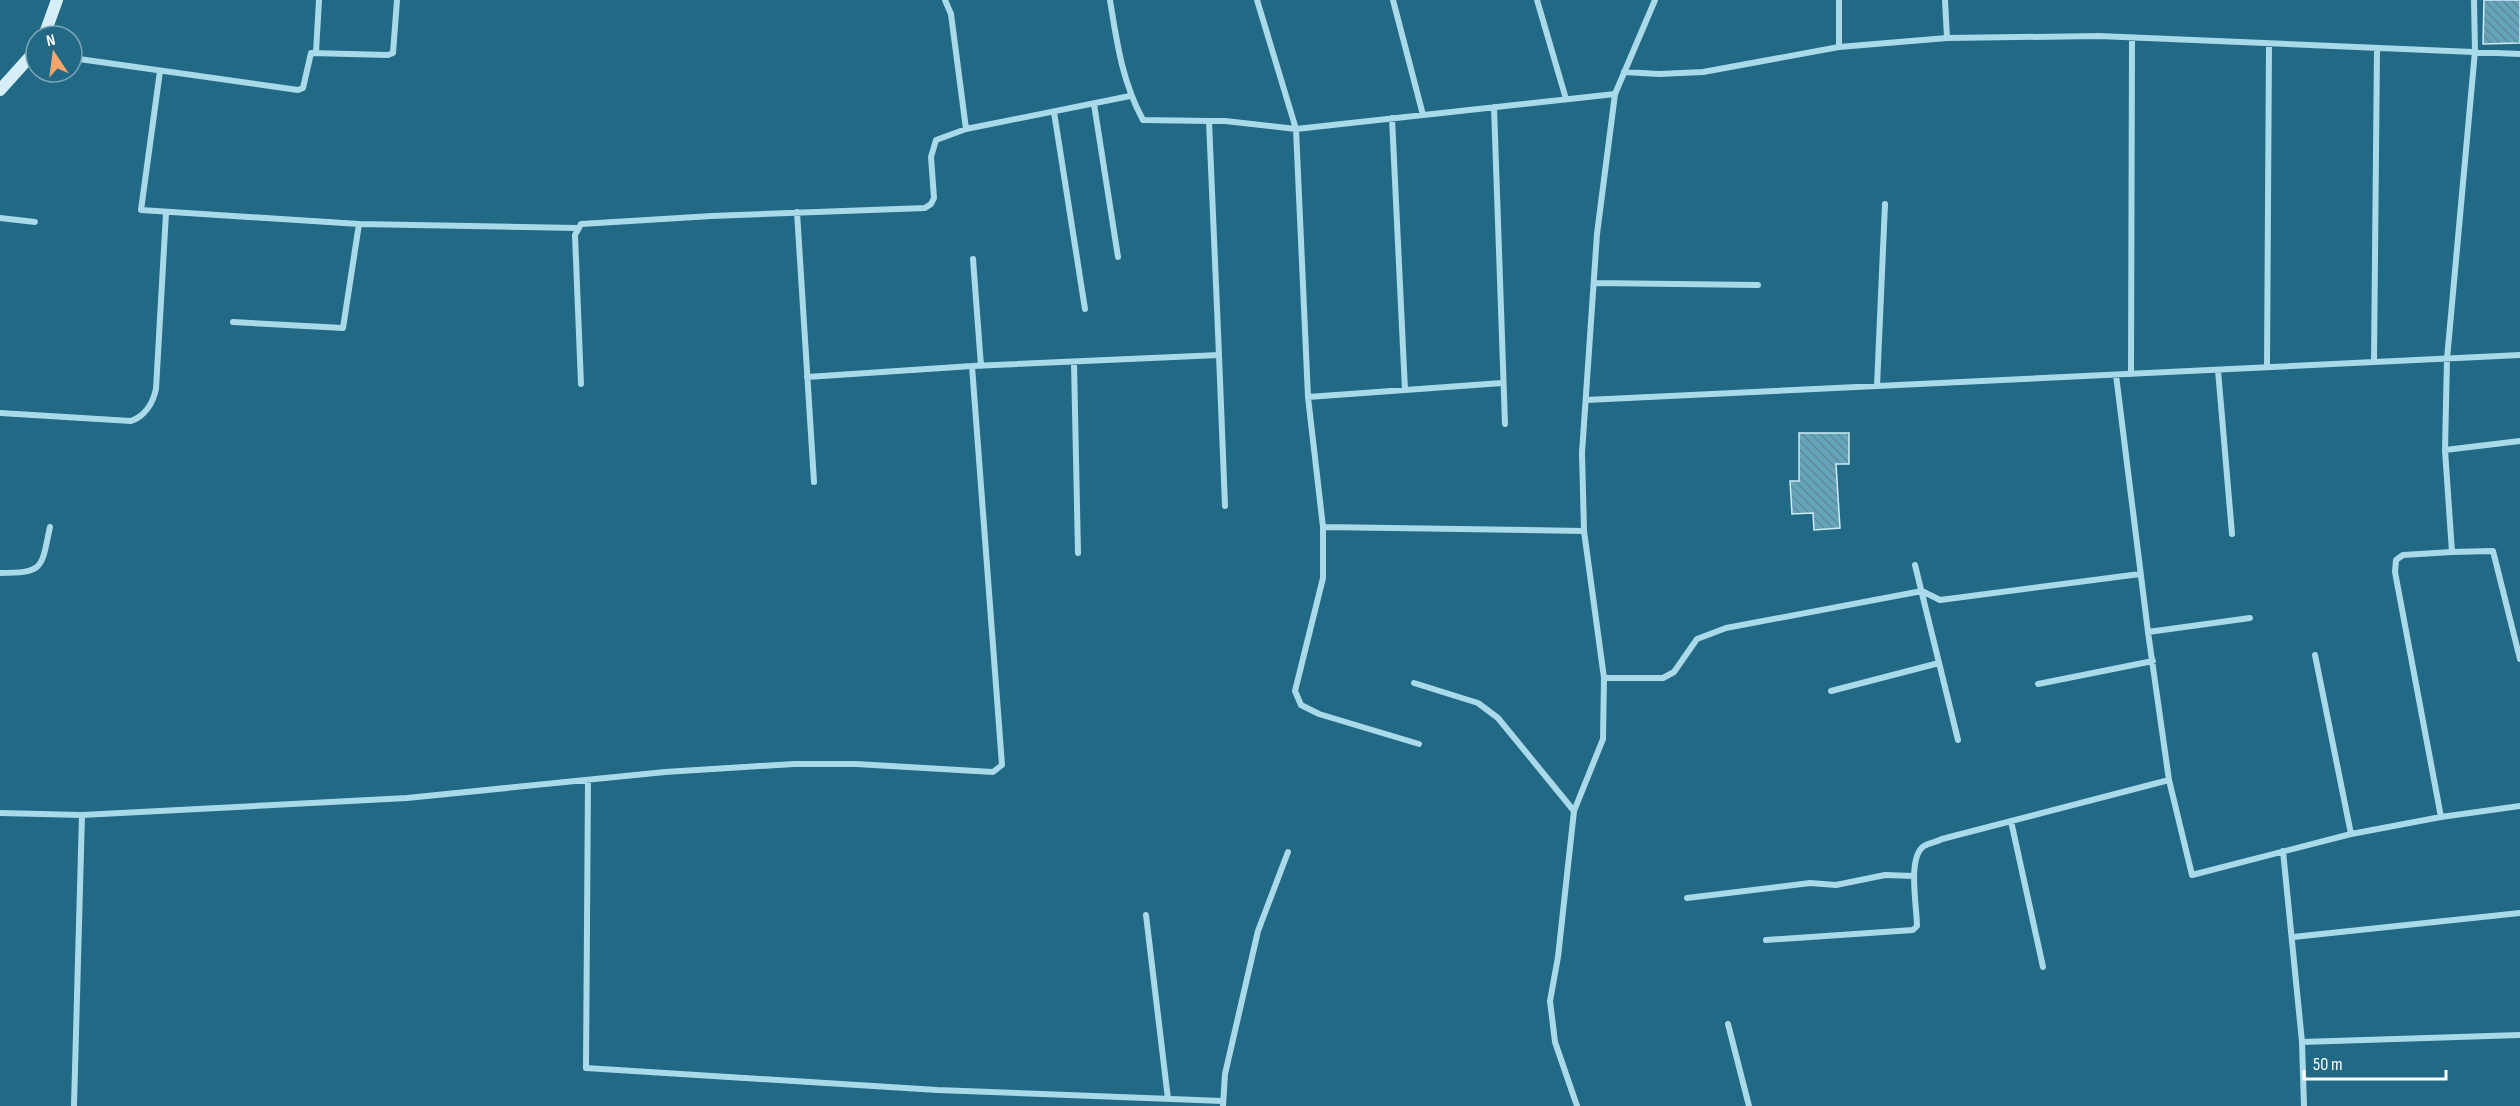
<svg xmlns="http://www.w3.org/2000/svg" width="2520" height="1106" font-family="'Sofia Sans Condensed',sans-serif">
<defs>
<pattern id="building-back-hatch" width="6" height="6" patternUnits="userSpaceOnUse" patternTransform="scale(1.5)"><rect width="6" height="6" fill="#66a4bb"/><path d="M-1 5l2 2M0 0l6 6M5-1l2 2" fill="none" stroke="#5e8a9a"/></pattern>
</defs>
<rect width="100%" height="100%" fill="#216985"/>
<path fill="url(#building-back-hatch)" stroke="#ceecf7" stroke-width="1.5" d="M2484 0H2520V43L2483 44Z
M1799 433H1849V464H1836L1840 528 1814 530 1813 513 1792 514 1790 481H1799Z"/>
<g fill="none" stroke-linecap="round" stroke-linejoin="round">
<path stroke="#aad9e9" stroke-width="6" d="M945 0 951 14 966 129
M1110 0C1117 43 1122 81 1143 120L1209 121
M1257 0 1296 129 1308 397 1323 527 1584 531
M1393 0 1423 115
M1537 0 1566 99
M1945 0 1947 38
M2474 0 2475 51 2447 359 2445 450 2452 552 2493 551 2520 659
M1839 47V0
M316 52 319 0
M72 58 298 90 303 88 311 53 388 55 393 53 397 0
M160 71 141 210 359 224 577 228
M1624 72 1659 74 1703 72 1839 47 1947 38 2099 36 2520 54
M1094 104 1118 257
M1494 107 1505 424
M1054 112 1085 309
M1392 118 1405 390
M797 212 814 482
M0 218 35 222
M973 259 981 366
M1594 283 1758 285
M233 322 343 328 359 224
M1219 355 1225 506
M2374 362 2377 48
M1074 363 1078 553
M2267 367 2269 44
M2218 370 2232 534
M2131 374 2132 38
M2116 375 2148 632 2169 780 2192 875 2351 834 2441 817 2520 806
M807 377 972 366
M581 384 575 235 581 224 712 216 925 208 931 204 934 198 931 157 936 140 966 129 1130 96
M1877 386 1885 204
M1308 397 1502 383
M1586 400 2520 355
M0 413 131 421C145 416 153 403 156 389L166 213
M2445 450 2520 441
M1323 527V578L1295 691 1301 705 1319 714 1419 744
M1915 565 1958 740
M0 573C45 573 41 568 50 527
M2148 632 2250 618
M2315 655 2351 834
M1604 678H1663L1674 672 1697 639 1726 628 1922 591 1940 600 2140 574
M1414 683 1478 703 1498 718 1574 811
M2038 684 2153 661
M1831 691 1939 663
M588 780 586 1068 937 1090 1223 1101
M0 813 82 815 407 798 665 772 794 764H856L993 772 1002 765 972 366 1219 355 1209 121H1225L1296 129 1615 94 1655 0
M2441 817 2395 572 2396 560 2403 555 2452 552
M2011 821 2043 967
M2283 851 2302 1042 2304 1106
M1687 898 1810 883 1836 885 1885 875 1914 876
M1146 915 1168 1099
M2293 937 2520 913
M1766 940 1913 930 1917 926C1917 907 1907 857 1924 846 1929 843 1936 842 1942 839L2169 780
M1728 1024 1749 1106
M2302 1042 2520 1035
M74 1106 82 815
M1223 1106 1225 1074 1258 931 1288 852
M1577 1106 1555 1042 1550 1001 1558 957 1574 811 1603 739 1604 678 1584 531 1582 453 1597 234 1615 94"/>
<path stroke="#d5eef7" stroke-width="12" d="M44 36 57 0
M0 90 36 50"/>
</g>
<g transform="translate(54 54) rotate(347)"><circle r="28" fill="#216985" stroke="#7aa5b6" stroke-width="1.5"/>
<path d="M0-4.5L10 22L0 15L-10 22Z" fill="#f6a66b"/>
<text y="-9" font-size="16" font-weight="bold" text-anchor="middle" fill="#ffffff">N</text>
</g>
<path d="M2304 1070v9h142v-9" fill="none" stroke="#ffffff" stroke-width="3"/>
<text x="2313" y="1070" font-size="18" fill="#ffffff" stroke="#216985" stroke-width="4.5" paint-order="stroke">50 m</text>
</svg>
